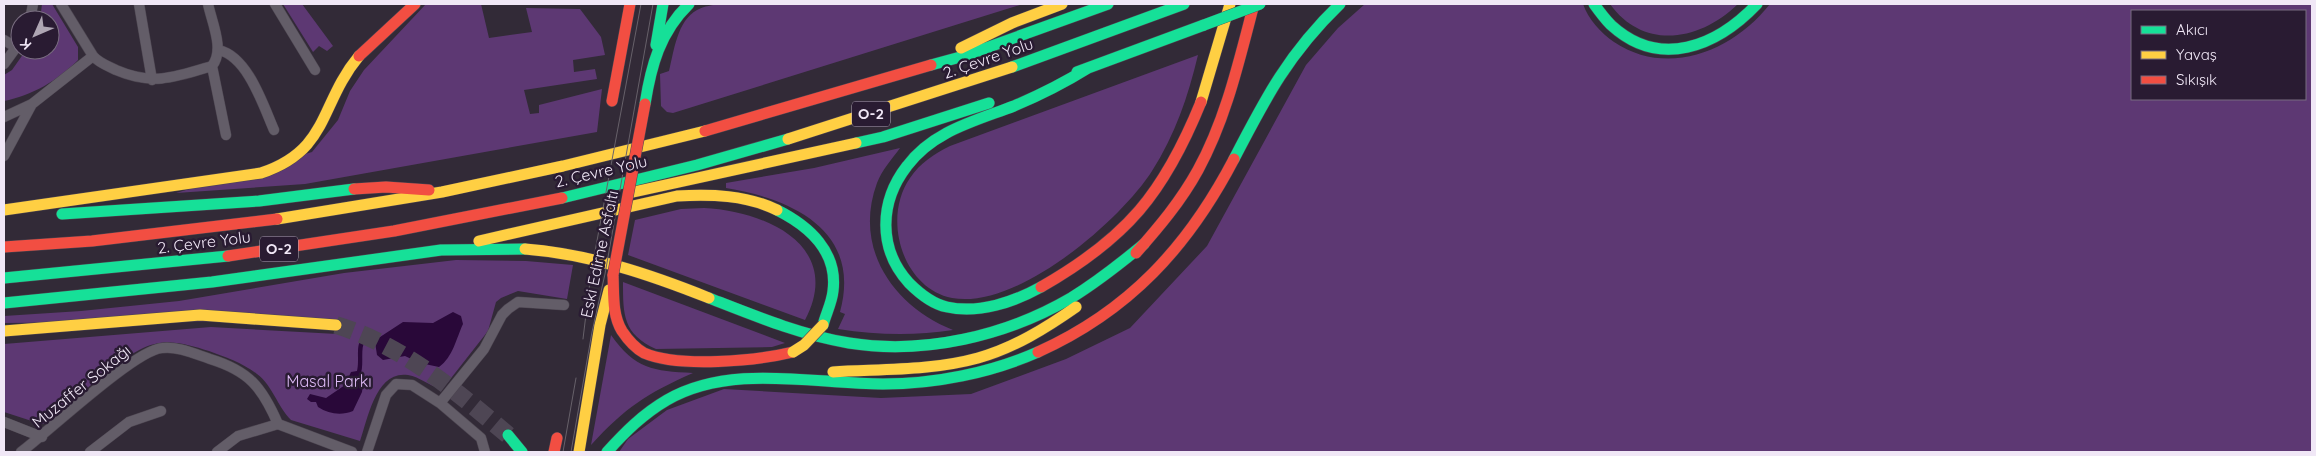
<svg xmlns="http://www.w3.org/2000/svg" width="2316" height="456" font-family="Quicksand,sans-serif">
<rect width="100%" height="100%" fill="#322a37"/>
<path fill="#5d3873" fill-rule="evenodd" d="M42 4H52L78 47V60C59 80 31 96 4 101V75L12 70 26 50H50V20H40Z
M283 4H302L333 46 327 51 319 46 313 52Z
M426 4H481L489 38 532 32 526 8 580 9 601 37 605 55 573 60 574 72 595 69 597 79 524 90 530 114 539 113V105L602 89 597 132 305 184 176 193 312 152 338 120 350 91 364 70Z
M721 4H1023L673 113 667 112 661 106 660 74 669 71C674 51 677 21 697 10 704 6 713 5 721 4Z
M1365 4H1583C1588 19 1601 33 1614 42 1668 78 1733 51 1770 4H2312V452H619L628 439 667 410 724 389 881 398 971 394 1066 359 1130 328 1207 246 1306 65 1338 28ZM2132 11H2305V99H2132Z
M1610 4H1738C1700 41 1644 51 1610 4Z
M1198 55C1188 97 1175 135 1152 171 1120 221 1017 310 952 298 902 288 882 218 910 178 920 163 934 154 950 146Z
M900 148C892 159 882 170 877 183 853 248 893 306 953 330 914 336 877 335 838 329L845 314 840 312C862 231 793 199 726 188V183L814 168Z
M704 208C766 211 844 246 805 320L628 255 635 220 681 209Z
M456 260 526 261 573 265 567 299 518 291 501 298 496 302 488 331 448 382 440 388C429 386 420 377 408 375 376 370 368 418 360 441L291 420C277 406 273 386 257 374 243 363 225 357 209 351 192 346 178 341 160 343 128 346 75 400 50 422L41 424 4 412V344L211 327 337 334 341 320 4 323V316L81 311 179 301 344 273Z
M623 282 785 343 772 347 656 349C623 334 623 315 623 282Z
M611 335C635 369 653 371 693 373 646 394 626 407 591 445Z"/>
<path fill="#290839" d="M453 312 461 316 463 324C456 339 453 357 439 367L420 363 405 356 383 360 377 355 375 342 365 341C360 348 364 363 361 373L364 374 362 392 353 411C341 416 329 414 318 407L316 402H311L307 399 310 394 326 398 345 385 351 372 357 371C360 360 355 346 362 338L380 337 403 322 433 323Z"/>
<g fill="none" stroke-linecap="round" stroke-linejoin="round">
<path stroke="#4e4654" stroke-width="18" stroke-dasharray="18 9" stroke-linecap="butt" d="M336 325C402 345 456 391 508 435"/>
<defs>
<path id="street" d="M61 4 93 56C99 63 108 66 116 70 153 86 176 77 212 66
M139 4 152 80
M208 4C212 23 225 50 212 66L226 135
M275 4 315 70
M30 20 33 4
M4 40 17 48
M219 50C248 57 263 105 274 130
M4 64 20 42
M4 117 32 104 93 56
M4 156 32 104
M440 403 484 349 502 315 508 309 518 302 564 305
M4 422 42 437
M21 452C48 432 135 350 162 348 178 346 195 354 210 359 249 371 262 387 278 424
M90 452 129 422 161 411
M217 452 238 436 278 424 352 452
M367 452 386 395 396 384 412 385 440 403 481 438 485 452"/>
<path id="fast" d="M1594 4C1599 11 1605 19 1611 25 1660 70 1717 46 1757 4
M656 45 663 4
M931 65 964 56 1108 4
M1012 67 1184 4
M1077 72 1204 25
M645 104C651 66 660 32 689 4
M856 143 883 137 989 103
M1234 159C1266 97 1289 53 1340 4
M562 198 697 165 788 139
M777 210C809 226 838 252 833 291 832 302 826 314 823 325
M62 214 259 201 354 189
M4 278 228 256
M1041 287C1014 302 979 314 947 307 932 304 920 294 909 283 878 249 879 202 907 166 933 131 975 121 1014 106 1040 95 1064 83 1088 68
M709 298C755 316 801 335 849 343 924 355 1006 336 1071 298 1097 282 1121 263 1144 244
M4 303 212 282 441 250 525 249
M508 435 522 452
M607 452C625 432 643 414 667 400 731 363 813 384 883 384 935 384 990 373 1038 352"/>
<path id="slow" d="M961 48 1012 23 1062 4
M1201 102 1230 4
M788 139 1012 67
M629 193 856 143
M4 210 261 173C330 150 319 104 359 56
M277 219 442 192 563 166 705 131
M479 241 677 196C711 194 746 195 777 210
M525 249C589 254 649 274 709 298
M4 331 200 315 336 325
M833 372C881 369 931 371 978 358 1014 348 1046 328 1076 307
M579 452 600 325 609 290"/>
<path id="jam" d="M359 56 415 4
M612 101 630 4
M705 131 931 65
M354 189 386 187 429 190
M4 247 92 241 277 219
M1136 253C1159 227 1181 201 1198 170 1226 119 1239 61 1254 4
M228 256 394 231 562 198
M613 275C614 294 612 315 622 331 628 340 635 348 644 353 679 368 756 361 793 352
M1041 287C1127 238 1164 193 1201 102
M1038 352C1129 311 1188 247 1234 159
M554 452 557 438"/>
</defs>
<use href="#street" stroke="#4d4651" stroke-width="11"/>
<use href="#fast" stroke="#4d4651" stroke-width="12"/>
<use href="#slow" stroke="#4d4651" stroke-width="12"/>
<use href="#jam" stroke="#4d4651" stroke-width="12"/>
<use href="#street" stroke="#635d68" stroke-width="10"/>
<use href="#fast" stroke="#16e098" stroke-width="11"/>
<use href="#slow" stroke="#ffcf43" stroke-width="11"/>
<use href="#jam" stroke="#f24e42" stroke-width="11"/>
<path stroke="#67616a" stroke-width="1" d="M583 339 591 273 641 4
M563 452 576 378
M571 452 592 332 605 274 653 4"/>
<defs>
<path id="fast-bridge" d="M1204 25 1260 4"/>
<path id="slow-bridge" d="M793 352 804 345 823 325"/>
<path id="jam-bridge" d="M613 275 645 104"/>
</defs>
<use href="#fast-bridge" stroke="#4d4651" stroke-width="12" stroke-linecap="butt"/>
<use href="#slow-bridge" stroke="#4d4651" stroke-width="12" stroke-linecap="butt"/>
<use href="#jam-bridge" stroke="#4d4651" stroke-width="12" stroke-linecap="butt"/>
<use href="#fast-bridge" stroke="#16e098" stroke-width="11"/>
<use href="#slow-bridge" stroke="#ffcf43" stroke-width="11"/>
<use href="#jam-bridge" stroke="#f24e42" stroke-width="11"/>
</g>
<g text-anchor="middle" stroke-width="5" stroke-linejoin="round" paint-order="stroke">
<g fill="#291b32" stroke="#b4aabb" stroke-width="1">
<rect x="852" y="101.5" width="38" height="25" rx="4"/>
<rect x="260" y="236.5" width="38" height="25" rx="4"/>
</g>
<g font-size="15" font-weight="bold" fill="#f0e7f6">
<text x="871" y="119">O-2</text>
<text x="279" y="254">O-2</text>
</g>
<g font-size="16" fill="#f0e7f6" stroke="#291b32">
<text transform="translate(988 58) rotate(-19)" y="6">2. Çevre Yolu</text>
<text transform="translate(601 171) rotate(-13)" y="6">2. Çevre Yolu</text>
<text transform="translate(204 242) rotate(-7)" y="6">2. Çevre Yolu</text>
<text transform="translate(599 254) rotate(-78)" y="6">Eski Edirne Asfaltı</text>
<text transform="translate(81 386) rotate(-39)" y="6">Muzaffer Sokağı</text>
</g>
<g font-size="16" fill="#debbf6" stroke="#291b32">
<text x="329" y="387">Masal Parkı</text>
</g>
</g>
<rect width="2316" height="456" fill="none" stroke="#f0e7f6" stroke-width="10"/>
<rect x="2131" y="10" width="175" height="90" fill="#291b32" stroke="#796d80"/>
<rect x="2141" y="26" width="25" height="8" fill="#16e098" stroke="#796d80"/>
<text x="2176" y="35" font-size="15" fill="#f0e7f6">Akıcı</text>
<rect x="2141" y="51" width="25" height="8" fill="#ffcf43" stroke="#796d80"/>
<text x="2176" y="60" font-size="15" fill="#f0e7f6">Yavaş</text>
<rect x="2141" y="76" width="25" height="8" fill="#f24e42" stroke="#796d80"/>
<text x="2176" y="85" font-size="15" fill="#f0e7f6">Sıkışık</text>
<g transform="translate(35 35) rotate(225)"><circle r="24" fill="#291b32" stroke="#796d80"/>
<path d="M0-4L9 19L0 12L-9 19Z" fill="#aea5b3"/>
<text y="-8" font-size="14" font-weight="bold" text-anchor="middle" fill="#f0e7f6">K</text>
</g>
</svg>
